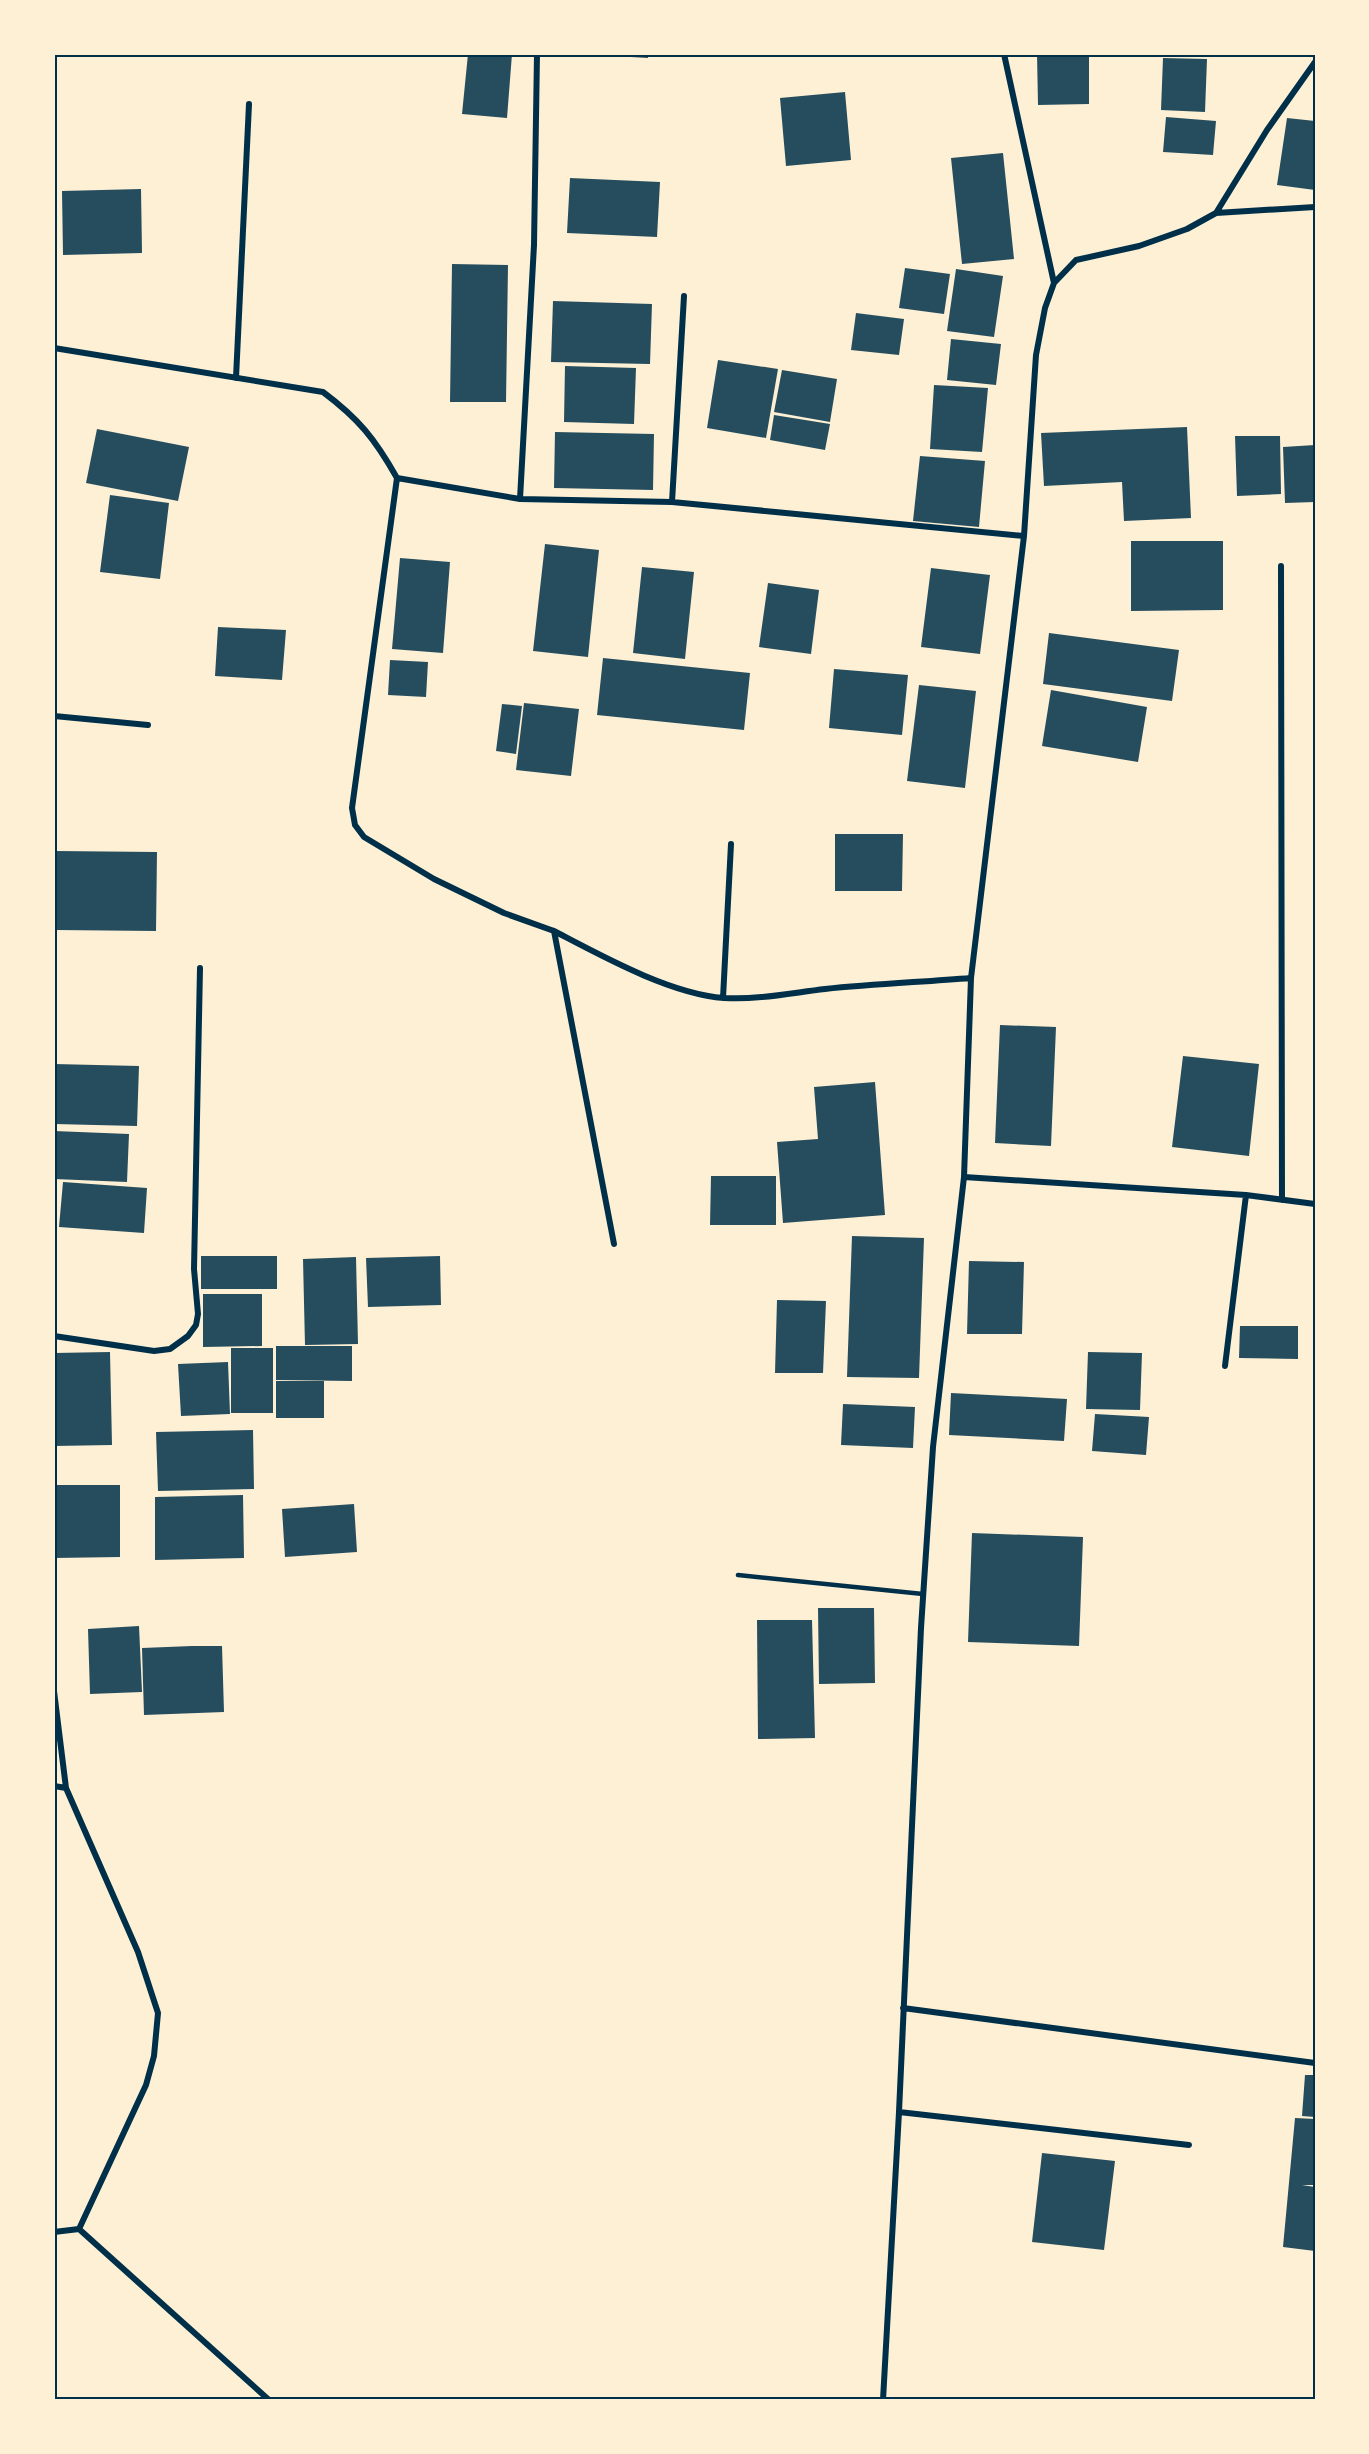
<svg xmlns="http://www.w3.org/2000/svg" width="1369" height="2454" font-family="'Work Sans',sans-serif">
<rect width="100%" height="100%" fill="#fdf0d5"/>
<path fill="#264d5e" d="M468 54H512L507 118 462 114Z
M580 54H648V58Z
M1037 54H1089V104L1038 105Z
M1163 58 1207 59 1205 112 1161 110Z
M845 92 851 160 786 166 780 98Z
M1166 117 1216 121 1213 155 1163 152Z
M1287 118 1315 121V190L1277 185Z
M1003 153 1014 259 962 264 951 158Z
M570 178 660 182 657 237 567 233Z
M141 189 142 253 63 255 62 191Z
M452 264 508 265 506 402H450Z
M905 268 950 274 944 314 899 308Z
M956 269 1003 276 994 337 947 331Z
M553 301 652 304 650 364 551 362Z
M856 313 904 319 899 355 851 350Z
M951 339 1001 344 996 385 947 380Z
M718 360 778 369 766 438 707 428Z
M565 366 636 368 634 424 564 422Z
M782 370 837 379 830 422 774 412Z
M934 385 988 388 982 452 930 449Z
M774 415 830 424 825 450 770 440Z
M1187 427 1191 518 1124 521 1122 482 1044 486 1041 433Z
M97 429 189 447 178 501 86 483Z
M555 432 654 434 653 490 554 488Z
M1235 436H1280L1281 494 1237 496Z
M1315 445V502L1285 503 1283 447Z
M920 456 985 461 979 527 913 521Z
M110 495 169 503 160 579 100 572Z
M1131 541H1223V610L1131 611Z
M545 544 599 550 588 657 533 651Z
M400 558 450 562 443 653 392 649Z
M642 567 694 572 685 659 633 653Z
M931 568 990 575 980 654 921 647Z
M768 583 819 590 811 654 759 647Z
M218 627 286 630 282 680 215 676Z
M1049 633 1179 650 1172 701 1043 684Z
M603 658 750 673 744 730 597 715Z
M390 660 428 662 426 697 388 695Z
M834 669 908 675 902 735 829 728Z
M919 685 976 691 965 788 907 781Z
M1051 690 1147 707 1138 762 1042 746Z
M524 703 579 709 571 776 516 770Z
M502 704 522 706 516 754 496 751Z
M835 834H903L902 891H835Z
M55 851 157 852 156 931 55 930Z
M1000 1025 1056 1027 1051 1146 995 1143Z
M1183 1056 1259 1064 1249 1156 1172 1147Z
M54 1064 139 1066 137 1126 54 1124Z
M875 1082 885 1215 783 1223 777 1142 818 1139 814 1087Z
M54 1131 129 1134 127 1182 54 1179Z
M711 1176H776V1225H710Z
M63 1182 147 1188 144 1233 59 1227Z
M852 1236 924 1238 919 1378 847 1377Z
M201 1256H277V1289H201Z
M440 1256 441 1305 368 1307 366 1258Z
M356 1257 358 1344 305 1345 303 1259Z
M969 1261 1024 1262 1022 1334H967Z
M203 1294H262V1346L203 1347Z
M777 1300 826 1301 823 1373H775Z
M1240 1326H1298V1359L1239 1358Z
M276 1346H352V1381L276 1380Z
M231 1348H273V1413H231Z
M110 1352 112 1445 54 1446V1353Z
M1088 1352 1142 1353 1140 1410 1086 1409Z
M228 1362 230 1414 181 1416 178 1364Z
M276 1381H324V1418H276Z
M951 1393 1067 1399 1064 1441 949 1435Z
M843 1404 915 1407 913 1448 841 1445Z
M1095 1414 1149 1417 1146 1455 1092 1451Z
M253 1430 254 1489 158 1491 156 1432Z
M54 1485H120V1557L54 1558Z
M243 1495 244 1558 155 1560V1497Z
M354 1504 357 1552 285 1557 282 1509Z
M972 1533 1083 1537 1079 1646 968 1642Z
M818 1608H874L875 1683 819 1684Z
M757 1620H812L815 1738 758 1739Z
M139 1626 142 1692 90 1694 88 1629Z
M192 1646H222L224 1712 144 1715 142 1648Z
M1305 2075H1315V2117L1302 2116Z
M1295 2118 1315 2119V2185H1302L1315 2187V2251L1283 2247Z
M1042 2153 1115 2161 1104 2250 1032 2242Z"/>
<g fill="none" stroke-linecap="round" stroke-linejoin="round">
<path stroke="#003049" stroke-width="4.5" d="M738 1575 923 1594"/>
<path stroke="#003049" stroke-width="6" d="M537 54 534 245 520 499 672 502 1024 536
M1004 54 1054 283
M1216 213 1315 207
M54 348 323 392C359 419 375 439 397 478L520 499
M236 378 249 104
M397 478 352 808 355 825 364 837 434 879 504 913 554 931 614 1244
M672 502 684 296
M1281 566 1282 1200
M54 716 148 725
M554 931C602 956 670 994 724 998 758 1000 791 993 825 989 873 984 922 982 971 978
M723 998 731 844
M964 1177 1246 1195 1315 1204
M54 1336 154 1351 170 1349 188 1336 196 1325 198 1314 194 1269 200 968
M1225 1366 1246 1195
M54 1691 66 1788
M54 1786 66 1788 138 1952 158 2013 154 2056 146 2085 79 2229 269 2400
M903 2008 1315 2063
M899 2112 1189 2145
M54 2232 79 2229
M883 2400 899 2112 921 1628 933 1447 964 1177 971 978 1024 536 1036 355 1045 308 1054 283 1076 260 1139 246 1187 229 1216 213 1267 130 1315 62"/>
</g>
<rect width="1369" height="2454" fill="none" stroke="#fdf0d5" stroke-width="111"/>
<rect x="56" y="56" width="1258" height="2342" fill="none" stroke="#003049" stroke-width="2"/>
</svg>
